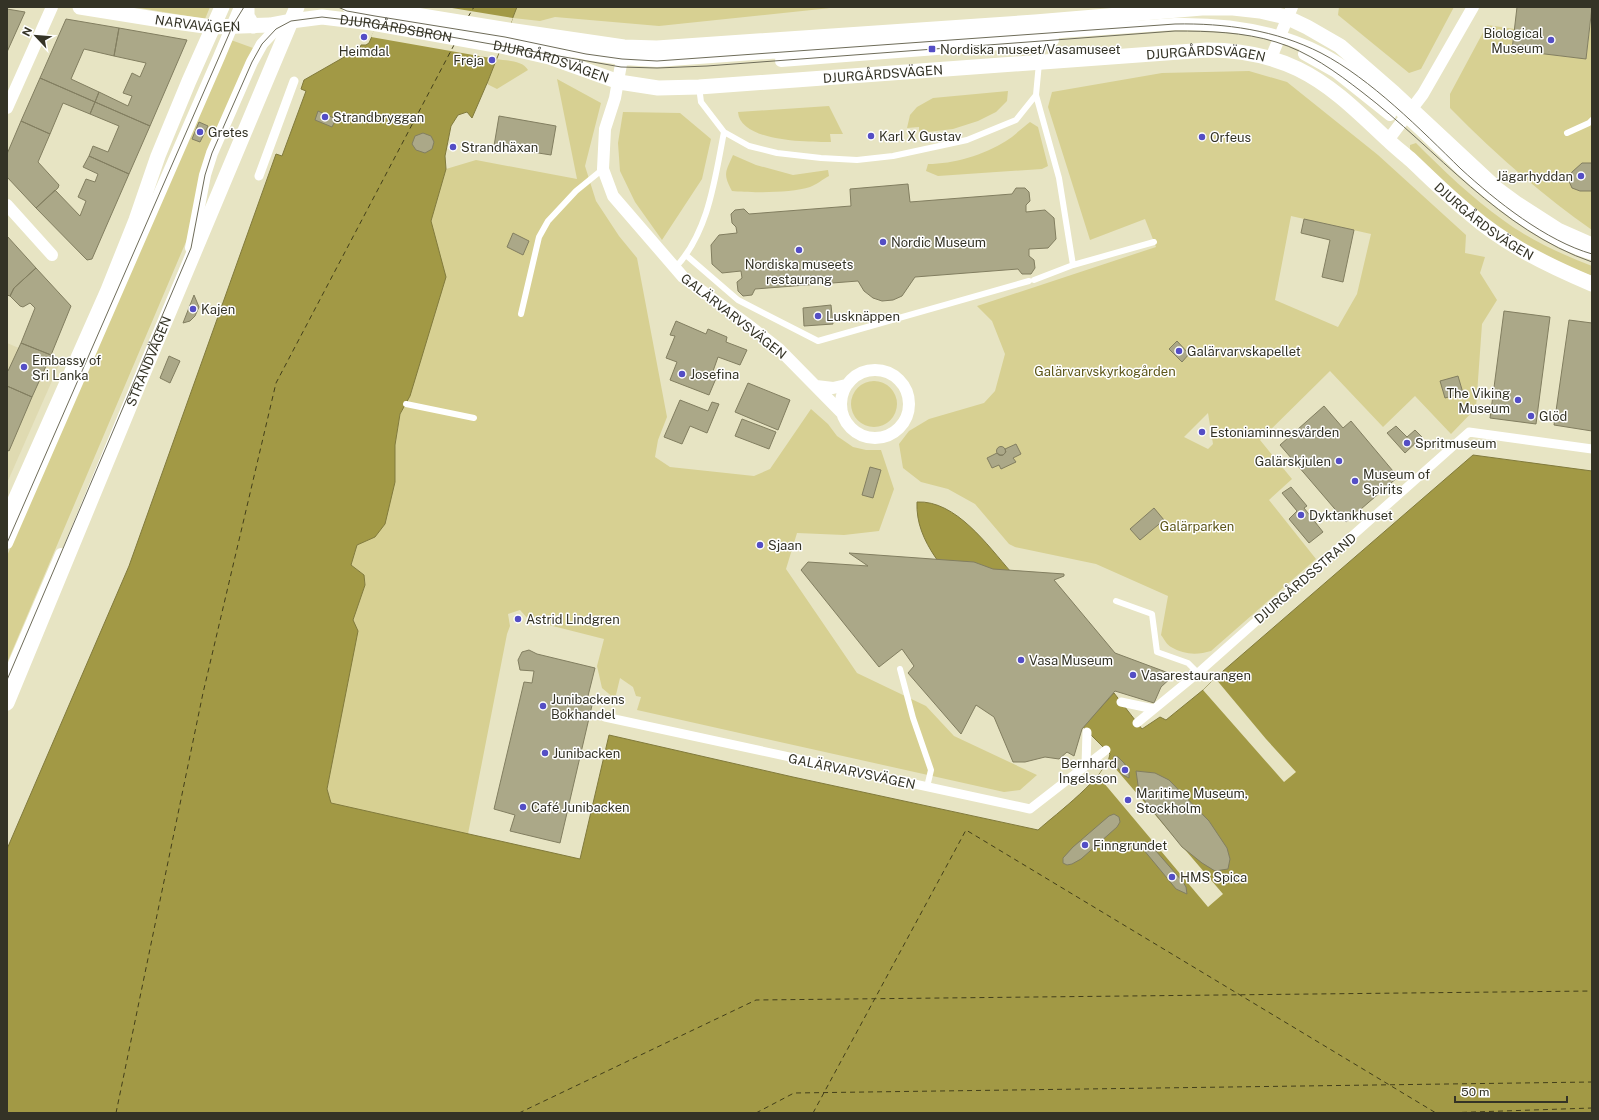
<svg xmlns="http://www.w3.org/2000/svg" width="1599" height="1120" font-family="'Public Sans',sans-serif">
<rect width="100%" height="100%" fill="#e7e4c3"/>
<path fill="#dfdab1" d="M7 343 59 365 7 483Z"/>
<path fill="#d7d092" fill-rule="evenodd" d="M134 7H210L205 19Z
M517 7H840L659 26 555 17 540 21 513 18Z
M1339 7H1454L1421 69 1409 73 1338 15Z
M1592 12V230C1541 194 1494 153 1450 108V94L1487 25 1515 29 1512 50 1586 59Z
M231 40 253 48 188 237 7 663V556Z
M496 59C507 61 522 60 528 70L497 89 487 84Z
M1249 71 1287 82 1378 155 1466 235 1465 253 1485 257 1480 273 1497 300 1482 324 1476 408 1451 434 1415 396 1383 427 1330 371 1260 440 1292 479 1269 500 1316 559 1211 651C1198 655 1184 655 1171 647 1167 645 1164 639 1161 635L1168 596 1096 564 1015 547 1009 544 975 504 948 489 921 482 903 468 899 444 909 431 929 419 984 403 995 391 1005 354 992 321 977 306 1156 247 1145 219 1090 240 1048 107 1052 92 1162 73ZM1291 216 1371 234 1357 294 1338 327 1275 300ZM1208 413 1213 444 1208 449 1184 437Z
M557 79 601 103 585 166 596 201 619 236 637 258 667 417 658 440 655 457 670 467 754 476 770 469 811 409 828 424 837 436 853 447 866 450H881L894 489 879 531 844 535 797 533 786 569 857 673 926 706 954 736 1037 775 1020 790 1004 792 637 710 641 697 636 696 633 687 620 678 615 699 602 688 597 666 604 639 529 620 520 610 508 614 510 626 507 634 468 834 330 803 327 789 334 753 353 620 365 585 364 575 351 565 357 545 375 537 395 482V445L400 414 406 404 437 247 431 221 446 169 476 160 577 179Z
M1008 91 1007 101 996 112 978 121 953 129 919 133V127L907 128 910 115 917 107 933 98Z
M829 106 843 134H830L831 142C809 142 740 142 738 112Z
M623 112 680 113 711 139 702 179 662 240 635 202 620 171 618 143Z
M1030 122 1038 127 1048 166 1042 169 938 176 926 171 928 164C953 164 984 155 1006 141 1014 136 1022 128 1030 122Z
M1416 143C1443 170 1472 198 1503 220 1530 240 1561 254 1592 266V276C1567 266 1542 257 1520 243 1479 216 1445 183 1410 150V145Z
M733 155 756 165 793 175 828 170 829 176C823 179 816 185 810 187 792 193 751 193 732 191 723 174 725 173 733 155Z
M851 404a23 23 0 1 1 46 0a23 23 0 1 1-46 0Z"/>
<path fill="#a29945" stroke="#817a3c" d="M385 7H517L488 81 472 118 467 112 458 115 451 126 445 156 446 169 431 221 446 277 410 396 400 414 395 445V482L385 524 375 537 357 545 351 565 364 575 365 585 353 620 358 631 327 789 331 803 580 859 609 735 793 777 1038 830C1056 814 1107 776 1110 754L1083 727 1114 693 1142 729 1160 717 1166 720 1203 690 1215 678 1473 455 1592 471V1113H7V849L129 566 276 154 282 156 306 91 301 89 304 80 360 48 361 45H366L369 43Z
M917 502C956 500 988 546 1011 572L973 604C949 574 915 543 917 502Z"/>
<path fill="#e7e4c3" d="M383 7H446L513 18 496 59 371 37Z
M1215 678 1266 739 1296 772 1284 782 1203 690Z
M1109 761 1223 894 1208 907 1098 776Z"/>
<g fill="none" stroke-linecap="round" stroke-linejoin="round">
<path stroke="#433f1a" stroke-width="1" stroke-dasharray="5 4" stroke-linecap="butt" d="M468 17 474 7
M116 1113 203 693 276 383 454 45
M519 1113 756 1000 1592 991
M756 1113 794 1093 1592 1082
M813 1113 966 830 1436 1113
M1444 1113 1592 1108"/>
</g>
<path fill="#aba888" stroke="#827e60" d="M1517 7H1592L1586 59 1512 50Z
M7 9 25 12 7 52Z
M66 19 119 28 114 56 84 49 71 79 99 92 95 102 40 78Z
M119 28 187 40 150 126 95 102 99 92 128 106 132 96 123 93 132 73 140 77 146 63 114 56Z
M40 78 95 102 90 114 63 103 50 134 21 121Z
M95 102 150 126 129 174 89 156 93 146 108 152 119 126 90 114Z
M318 111 336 119 332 127 315 120Z
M499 116 556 126 551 155 494 146Z
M21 121 50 134 38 162 59 185 58 188 36 208 7 177V154Z
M199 122 208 126 200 142 192 139Z
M423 133 431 136 434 142 432 149 425 153 416 150 412 144 415 136Z
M89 156 129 174 92 259 87 260 36 208 55 190 80 216 86 201 78 197 86 179 95 182 98 174 83 167Z
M1582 163H1592V191H1580L1572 188 1568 179 1572 172Z
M908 184 910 202 1012 194 1016 188H1025L1029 192 1030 201 1026 205V212L1045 210 1054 218 1056 239 1048 248 1029 249V256L1034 260 1035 268 1031 274H1022L1018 269 915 277 902 296 893 300 882 301 873 298 864 291 858 281 755 289 752 295 743 296 738 291 737 282 742 278 741 271 722 273 712 264 711 245 719 235 737 233 736 227 732 223 731 214 735 210 744 209 749 214 851 206 850 189Z
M1304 219 1354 230 1343 282 1322 277 1330 240 1301 233Z
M513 233 529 241 523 255 507 247Z
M7 236 36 268 14 288 10 296 7 295Z
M36 268 71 306 51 355 21 343 35 308 30 303 23 307 20 306 10 296 14 288Z
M194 295 199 307 195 316 190 321 183 323Z
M831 305 833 324 804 326 803 308Z
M1504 311 1550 317 1536 424 1490 418Z
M1569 320 1592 323V431L1554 425Z
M676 321 706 334 708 329 727 337 726 342 747 350 740 365 718 357 712 374 717 376 709 395 670 380 677 362 666 358 675 336 670 335Z
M1177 341 1189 354 1182 362 1169 349Z
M21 343 51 355 32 397 7 386V370L8 371Z
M169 356 180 361 170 383 160 378Z
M1458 376 1463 393 1445 398 1440 381Z
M748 383 790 400 778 430 735 412Z
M7 386 32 397 9 451 7 450Z
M680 400 708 411 712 402 719 404 707 433 690 426 682 444 664 437Z
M1324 406 1343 428 1351 421 1398 477 1346 522 1280 445Z
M742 419 776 432 769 449 735 436Z
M1396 426 1407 437 1415 430 1422 437 1405 453 1387 433Z
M1016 444 1021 454 1013 458 1016 462 1001 469 999 465 992 468 987 458 997 453 1000 455H1003L1006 452 1005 449Z
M996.5 451a4.5 4.5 0 1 1 9 0a4.5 4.5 0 1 1-9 0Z
M870 467 881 470 873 498 862 495Z
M1291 487 1307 506 1304 508 1323 532 1309 543 1289 519 1297 511 1282 493Z
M1154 508 1164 520 1140 540 1130 529Z
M849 553 974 562 993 569 1064 574V576L1054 580 1115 653 1174 675 1161 687 1154 703 1115 691 1082 729 1074 756 1067 752 1059 759 1045 757 1025 762H1013L994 717 976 705 961 734 908 673 914 666 902 649 879 667 801 570 808 562 868 566Z
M529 650 537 654 595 668 587 700 593 701 560 843 510 831 515 815 494 809 524 682 532 683 534 671 520 670 518 660 522 652Z
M1114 756 1118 757 1124 763 1129 771V778L1123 775 1118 768 1113 760Z
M1136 771 1155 773 1169 780 1209 821 1227 848 1230 859 1228 869 1215 871 1202 863 1182 847 1144 800 1138 785Z
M1114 814 1119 817 1120 822 1117 827 1081 859 1072 864 1067 865 1063 863V858L1073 847 1109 816Z
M1149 843 1183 882 1186 887 1187 894 1176 889 1143 849Z"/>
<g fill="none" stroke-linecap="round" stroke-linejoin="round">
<path stroke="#fff" stroke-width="6" d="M1039 63 1036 95 1059 178 1073 265 1154 242
M699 87 701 102 724 132 749 146 777 153 821 158 857 160 893 156 967 140 1016 120 1036 95
M1567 133 1589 123 1592 120
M687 256 738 300 818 341 1029 281
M675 268C709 232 715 178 724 132
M1034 280 1073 265
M521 314 539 237 548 221 576 191 603 169
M406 404 474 418
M1116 601 1152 614 1157 652 1188 663 1198 673
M900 669 913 718 931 770 927 787"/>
<path stroke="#fff" stroke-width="9" d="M259 176 294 81
M1121 702 1154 709
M605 717 1030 809 1106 750
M1137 723 1198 673 1469 432 1592 449
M1086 765 1087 732"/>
<path stroke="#fff" stroke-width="12" d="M348 7 375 16 505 37 586 54 622 59 657 61 1175 24C1225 23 1276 30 1321 53 1371 79 1421 130 1461 169 1496 201 1546 241 1592 254
M623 53 615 98 605 129 603 169 613 196 683 277 747 324 779 349 841 412
M1304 54 1336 72 1390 115
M1271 58 1292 7
M781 61 1053 40
M7 108 52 7
M1388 140 1423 94 1473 7
M7 205 52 255
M191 248 205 175 212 153 252 62 262 44 276 29 286 23
M841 404a34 34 0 1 1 68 0a34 34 0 1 1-68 0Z
M816 386 833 388 846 385
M7 543 219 57 240 7
M7 680 61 554"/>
<g stroke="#fff" stroke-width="15">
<path id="s1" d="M80 7 161 20 212 27 270 25 291 21 322 17 372 23 501 46 549 57 619 82 658 88 699 87 1207 50C1238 50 1269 55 1298 69 1333 86 1360 114 1388 140 1395 147 1403 153 1411 160 1430 178 1449 197 1469 213 1506 245 1547 265 1592 284"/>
<path d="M247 7V16L253 26"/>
<path d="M367 7 508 30 624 47 657 48 1035 22 1202 8H1233L1260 11 1286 17 1307 27 1340 46 1394 93 1497 189 1516 203 1558 230 1592 245"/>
<path d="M7 518 108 290 136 220 158 156 189 81 222 7"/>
<path id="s2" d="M7 703 140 381 297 7"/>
</g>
<path stroke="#6e6c59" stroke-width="1" d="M338 7 347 11 375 16 505 37 586 54 622 59 657 61 1175 24C1225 23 1276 30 1321 53 1371 79 1421 130 1461 169 1496 201 1546 241 1592 254
M7 543 233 25 244 7
M7 680 191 248 205 175 212 153 252 62 262 44 276 29 291 21 322 17 372 23 621 67 657 68 707 66 1175 31C1208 31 1244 32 1276 42 1309 52 1336 72 1362 92 1438 150 1499 230 1592 262"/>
</g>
<g fill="#544ec5" stroke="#fff" stroke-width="1.5">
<circle cx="364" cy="37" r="4"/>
<circle cx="1551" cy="40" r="4"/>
<rect x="928" y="45" width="8" height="8" rx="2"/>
<circle cx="492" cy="60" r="4"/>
<circle cx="325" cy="117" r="4"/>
<circle cx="200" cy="132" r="4"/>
<circle cx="871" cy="136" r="4"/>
<circle cx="1202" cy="137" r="4"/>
<circle cx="453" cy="147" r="4"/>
<circle cx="1581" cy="176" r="4"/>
<circle cx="883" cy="242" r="4"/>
<circle cx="799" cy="250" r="4"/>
<circle cx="193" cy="309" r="4"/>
<circle cx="818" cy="316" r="4"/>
<circle cx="1179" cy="351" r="4"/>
<circle cx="24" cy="367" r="4"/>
<circle cx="682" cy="374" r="4"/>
<circle cx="1518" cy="400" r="4"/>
<circle cx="1531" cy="416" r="4"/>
<circle cx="1202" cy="432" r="4"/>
<circle cx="1407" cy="443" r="4"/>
<circle cx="1339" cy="461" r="4"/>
<circle cx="1355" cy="481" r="4"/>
<circle cx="1301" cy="515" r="4"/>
<circle cx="760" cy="545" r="4"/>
<circle cx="518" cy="619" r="4"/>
<circle cx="1021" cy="660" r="4"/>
<circle cx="1133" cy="675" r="4"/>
<circle cx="543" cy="706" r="4"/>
<circle cx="545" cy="753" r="4"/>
<circle cx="1125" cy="770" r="4"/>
<circle cx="1128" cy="800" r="4"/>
<circle cx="523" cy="807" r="4"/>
<circle cx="1085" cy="845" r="4"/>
<circle cx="1172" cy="877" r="4"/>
</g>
<g text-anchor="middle" stroke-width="3" stroke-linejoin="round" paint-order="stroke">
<g font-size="13" fill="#343326" stroke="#fff">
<text dy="5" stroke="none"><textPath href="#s1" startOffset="119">NARVAVÄGEN</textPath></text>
<text dy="5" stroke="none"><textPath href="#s1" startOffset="319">DJURGÅRDSBRON</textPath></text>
<text dy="5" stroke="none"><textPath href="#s1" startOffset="1138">DJURGÅRDSVÄGEN</textPath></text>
<text dy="5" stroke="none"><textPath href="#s1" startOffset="478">DJURGÅRDSVÄGEN</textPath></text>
<text dy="5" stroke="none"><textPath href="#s1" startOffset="814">DJURGÅRDSVÄGEN</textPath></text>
<text dy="5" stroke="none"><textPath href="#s1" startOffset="1474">DJURGÅRDSVÄGEN</textPath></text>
<text transform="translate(734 316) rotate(38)" y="5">GALÄRVARVSVÄGEN</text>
<text dy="5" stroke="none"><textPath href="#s2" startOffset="370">STRANDVÄGEN</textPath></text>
<text transform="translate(1305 578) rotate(-41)" y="5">DJURGÅRDSSTRAND</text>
<text transform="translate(852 771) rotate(12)" y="5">GALÄRVARVSVÄGEN</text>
</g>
<g font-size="13" fill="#343326" stroke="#fff" text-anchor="start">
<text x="1543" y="38" text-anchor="end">Biological<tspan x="1543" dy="15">Museum</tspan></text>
<text x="940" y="54">Nordiska museet/Vasamuseet</text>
<text x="364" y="56" text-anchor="middle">Heimdal</text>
<text x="484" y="65" text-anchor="end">Freja</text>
<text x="333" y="122">Strandbryggan</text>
<text x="208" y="137">Gretes</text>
<text x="879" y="141">Karl X Gustav</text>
<text x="1210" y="142">Orfeus</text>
<text x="461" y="152">Strandhäxan</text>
<text x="1573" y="181" text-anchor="end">Jägarhyddan</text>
<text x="891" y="247">Nordic Museum</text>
<text x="799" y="269" text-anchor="middle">Nordiska museets<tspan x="799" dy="15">restaurang</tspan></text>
<text x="201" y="314">Kajen</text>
<text x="826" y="321">Lusknäppen</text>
<text x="1187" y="356">Galärvarvskapellet</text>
<text x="32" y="365">Embassy of<tspan x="32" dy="15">Sri Lanka</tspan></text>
<text x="690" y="379">Josefina</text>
<text x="1510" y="398" text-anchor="end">The Viking<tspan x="1510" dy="15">Museum</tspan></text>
<text x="1539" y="421">Glöd</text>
<text x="1210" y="437">Estoniaminnesvården</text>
<text x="1415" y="448">Spritmuseum</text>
<text x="1331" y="466" text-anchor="end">Galärskjulen</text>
<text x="1363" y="479">Museum of<tspan x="1363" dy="15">Spirits</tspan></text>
<text x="1309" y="520">Dyktankhuset</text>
<text x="768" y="550">Sjaan</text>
<text x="526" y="624">Astrid Lindgren</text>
<text x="1029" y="665">Vasa Museum</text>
<text x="1141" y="680">Vasarestaurangen</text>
<text x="551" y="704">Junibackens<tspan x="551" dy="15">Bokhandel</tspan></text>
<text x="553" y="758">Junibacken</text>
<text x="1117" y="768" text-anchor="end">Bernhard<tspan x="1117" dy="15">Ingelsson</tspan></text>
<text x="1136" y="798">Maritime Museum,<tspan x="1136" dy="15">Stockholm</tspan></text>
<text x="531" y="812">Café Junibacken</text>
<text x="1093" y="850">Finngrundet</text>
<text x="1180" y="882">HMS Spica</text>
</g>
<g font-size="13" fill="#5e5719" stroke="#fff">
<text x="1105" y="376">Galärvarvskyrkogården</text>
<text x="1197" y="531">Galärparken</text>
</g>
</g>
<rect width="1599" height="1120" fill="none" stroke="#343326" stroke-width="16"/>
<g transform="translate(36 36) rotate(296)" stroke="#ffffff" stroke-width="3" paint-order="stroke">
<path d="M0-3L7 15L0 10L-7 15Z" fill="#343326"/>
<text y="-6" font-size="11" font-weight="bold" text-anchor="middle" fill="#343326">N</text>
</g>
<path d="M1455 1096v6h112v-6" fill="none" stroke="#343326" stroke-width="2"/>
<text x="1461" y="1096" font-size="12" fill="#343326" stroke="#ffffff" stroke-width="3" paint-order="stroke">50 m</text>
</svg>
